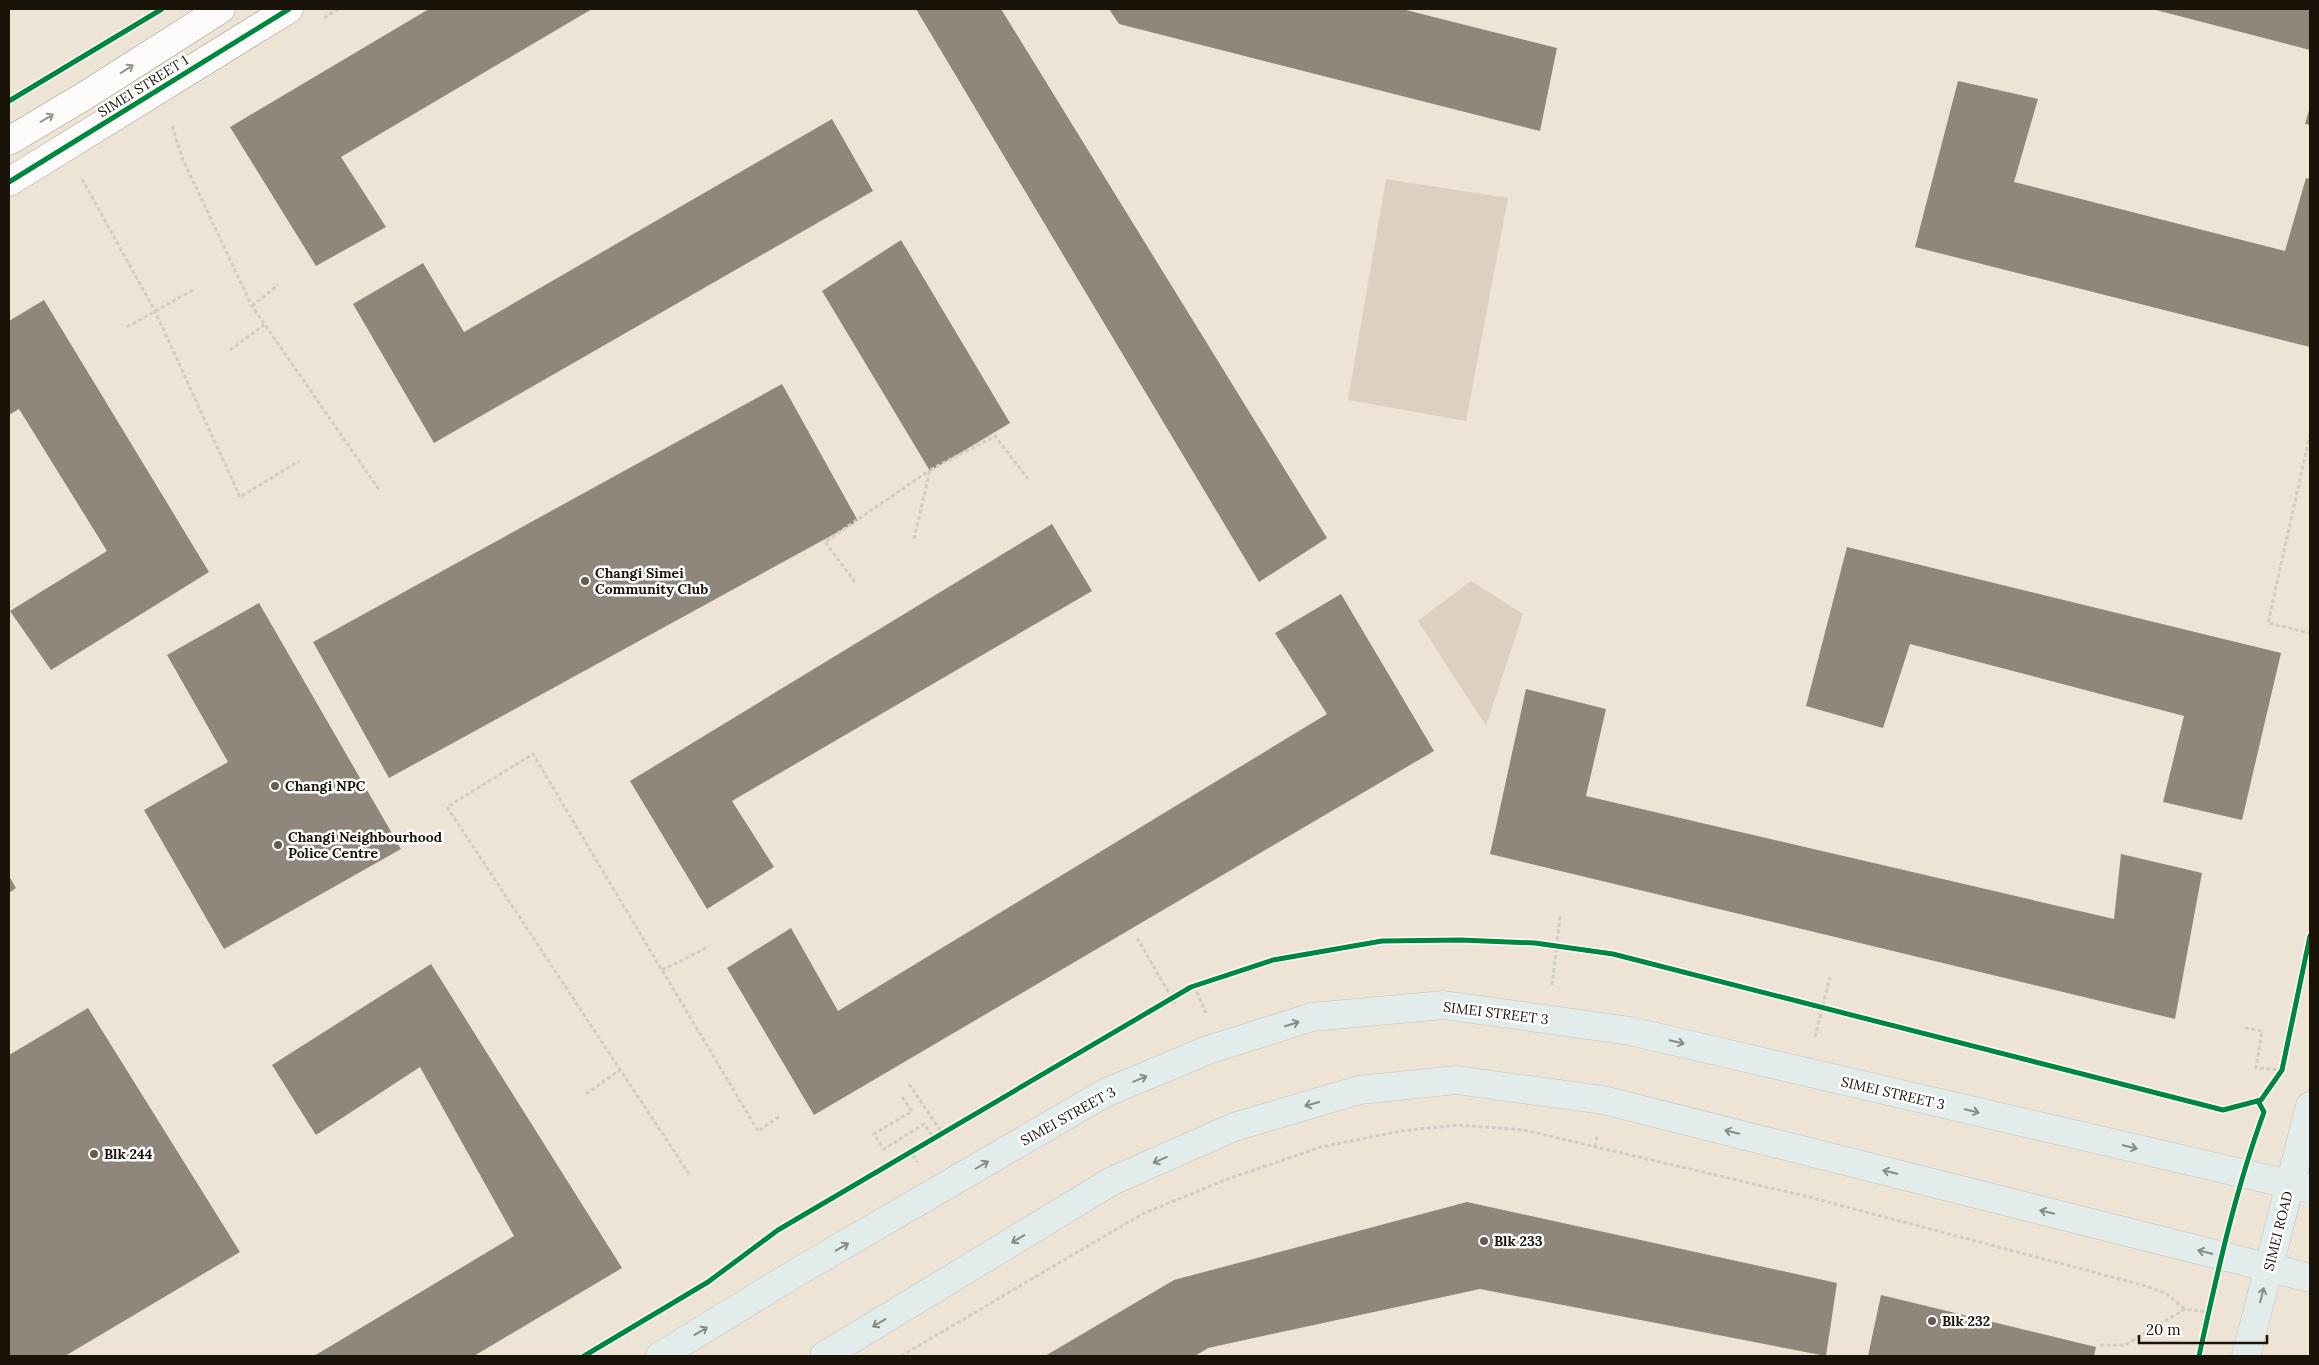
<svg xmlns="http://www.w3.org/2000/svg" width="2319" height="1365" font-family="Lora,serif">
<rect width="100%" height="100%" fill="#eee4d6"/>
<path fill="#dcd0c0" d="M1386 179 1508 198 1466 421 1348 400Z
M1471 581 1523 614 1486 726 1418 621Z"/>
<path fill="#8f877c" d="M429 9H592L341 157 386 227 316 266 230 127Z
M916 9H1001L1327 538 1259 582Z
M1109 9H1402L1557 48 1540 131 1119 24Z
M2152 9H2310V50Z
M1958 81 2038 99 2014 182 2285 251 2306 178 2310 179V347L1915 247Z
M2310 107V125L2305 124Z
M832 119 873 191 434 443 353 304 423 263 464 332Z
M901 240 1010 423 930 471 822 291Z
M44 300 209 572 51 670 10 611 107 551 19 409 9 415V321Z
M782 384 858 521 389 778 313 642Z
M1052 524 1092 591 732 801 774 867 707 909 630 781Z
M1847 547 2281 653 2242 820 2163 802 2184 716 1910 644 1883 728 1806 706Z
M1341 594 1434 751 814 1115 727 968 791 928 838 1011 1327 714 1275 633Z
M259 603 401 849 224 949 144 810 228 762 167 655Z
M1526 689 1606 709 1586 796 2114 919 2121 854 2202 873 2175 1019 1490 854Z
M9 876 16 888 9 893Z
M431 964 622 1268 474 1356H314L514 1236 420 1067 316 1135 272 1065Z
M88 1008 240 1252 65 1356H9V1055Z
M1467 1202 1837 1283 1826 1356 1480 1289 1208 1348 1195 1356H1045L1174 1280Z
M1881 1295 2096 1347 2094 1356H1868Z"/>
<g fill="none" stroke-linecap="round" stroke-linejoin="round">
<defs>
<path id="minor" d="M9 141 86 95 221 9
M9 182 289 9"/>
<path id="major" d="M660 1356 799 1271 1105 1093 1208 1050 1312 1017 1444 1005 1630 1031 2310 1189
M824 1356 1112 1181 1234 1127 1359 1090 1456 1080 1603 1100 2310 1278
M2246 1356 2310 1106"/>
</defs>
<use href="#minor" stroke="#a59d92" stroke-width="29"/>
<use href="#major" stroke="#c6c2bb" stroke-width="29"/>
<path stroke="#d0cdc9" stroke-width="3" stroke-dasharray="4 2.5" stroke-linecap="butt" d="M324 18 338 9
M172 126 183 160 252 306 380 491
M82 179 155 311 240 497 299 461
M252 306 278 285
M127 327 193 290
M230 350 264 325
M2310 434 2268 623 2310 633
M914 539 930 470 995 436 1028 479
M855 582 825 542 930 470
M1137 938 1176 1005
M662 970 708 947
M1552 985 1560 916
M1194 986 1206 1013
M2245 1028 2262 1031 2256 1068 2282 1070
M1815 1037 1830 977
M909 1084 944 1136
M586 1094 620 1070
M902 1097 912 1111 874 1134 884 1149 924 1124 936 1141
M1595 1147 1597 1135
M913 1155 917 1162
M689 1174 447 807 533 754 758 1131 780 1116
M2100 1345H2125L2185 1309 2208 1312
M901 1356 1142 1214 1225 1180 1321 1147 1401 1131 1458 1125 1524 1130 1809 1197 2146 1286 2165 1293 2185 1309"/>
<use href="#minor" stroke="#fcfbf9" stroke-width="28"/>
<use href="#major" stroke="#e2eceb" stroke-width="28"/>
<defs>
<path id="cycleway" d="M9 101 162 9
M9 182 289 9
M584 1356 708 1282 778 1230 1191 987 1273 960 1382 941 1461 940 1535 943 1613 954 2223 1110 2261 1100 2282 1070 2310 936
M2199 1356C2217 1274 2235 1191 2264 1112L2258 1101"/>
</defs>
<use href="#cycleway" stroke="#fff" stroke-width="8"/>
<use href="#cycleway" stroke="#00873e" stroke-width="5"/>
</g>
<defs><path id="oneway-shaft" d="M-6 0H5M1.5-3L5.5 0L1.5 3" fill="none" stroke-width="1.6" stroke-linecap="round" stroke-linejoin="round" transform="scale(1.25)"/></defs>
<g stroke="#96938d">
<use href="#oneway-shaft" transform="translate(127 69) rotate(-33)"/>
<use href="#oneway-shaft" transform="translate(47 118) rotate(-31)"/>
</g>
<g stroke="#888a86">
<use href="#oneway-shaft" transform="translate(1292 1024) rotate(-17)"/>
<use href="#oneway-shaft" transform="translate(1677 1042) rotate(13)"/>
<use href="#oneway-shaft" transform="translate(1140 1079) rotate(-23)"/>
<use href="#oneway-shaft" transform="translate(1312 1104) rotate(164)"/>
<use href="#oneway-shaft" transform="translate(1972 1111) rotate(13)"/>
<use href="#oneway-shaft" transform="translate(1732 1132) rotate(-166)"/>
<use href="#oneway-shaft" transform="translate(2130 1147) rotate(13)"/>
<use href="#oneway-shaft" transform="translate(1160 1160) rotate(156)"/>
<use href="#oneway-shaft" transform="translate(982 1165) rotate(-30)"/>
<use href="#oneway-shaft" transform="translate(1890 1172) rotate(-166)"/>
<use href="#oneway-shaft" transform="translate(2047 1212) rotate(-166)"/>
<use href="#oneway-shaft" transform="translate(1018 1239) rotate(149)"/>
<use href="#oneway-shaft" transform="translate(842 1247) rotate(-30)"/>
<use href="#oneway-shaft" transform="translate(2205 1252) rotate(-166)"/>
<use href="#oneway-shaft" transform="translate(2262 1295) rotate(-75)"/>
<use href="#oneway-shaft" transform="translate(879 1323) rotate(149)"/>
<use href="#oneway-shaft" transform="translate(701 1331) rotate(-31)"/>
</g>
<g fill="#645c51" stroke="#fff" stroke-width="2">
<circle cx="585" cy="581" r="5"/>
<circle cx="275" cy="786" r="5"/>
<circle cx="278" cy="845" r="5"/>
<circle cx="94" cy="1154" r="5"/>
<circle cx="1484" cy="1241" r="5"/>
<circle cx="1932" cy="1321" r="5"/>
</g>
<g text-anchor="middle" stroke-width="5" stroke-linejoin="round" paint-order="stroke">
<g font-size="14" fill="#1a130a" stroke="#fff">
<text transform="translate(143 86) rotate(-32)" y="5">SIMEI STREET 1</text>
<text transform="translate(1496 1013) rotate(7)" y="5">SIMEI STREET 3</text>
<text transform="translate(1893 1093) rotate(13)" y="5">SIMEI STREET 3</text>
<text transform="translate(1068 1116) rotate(-29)" y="5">SIMEI STREET 3</text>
<text transform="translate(2278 1231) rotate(-76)" y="5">SIMEI ROAD</text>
</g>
<g font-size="14" font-weight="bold" fill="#1a130a" stroke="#fff" text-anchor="start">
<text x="595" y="578">Changi Simei<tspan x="595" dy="16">Community Club</tspan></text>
<text x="285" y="791">Changi NPC</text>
<text x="288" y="842">Changi Neighbourhood<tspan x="288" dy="16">Police Centre</tspan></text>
<text x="104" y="1159">Blk 244</text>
<text x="1494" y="1246">Blk 233</text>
<text x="1942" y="1326">Blk 232</text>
</g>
</g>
<rect width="2319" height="1365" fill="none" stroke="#1a130a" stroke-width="20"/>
<path d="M2139 1335v8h128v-8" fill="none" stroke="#1a130a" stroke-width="2.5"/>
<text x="2146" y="1335" font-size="15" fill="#1a130a" stroke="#ffffff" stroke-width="4" paint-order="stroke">20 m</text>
</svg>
